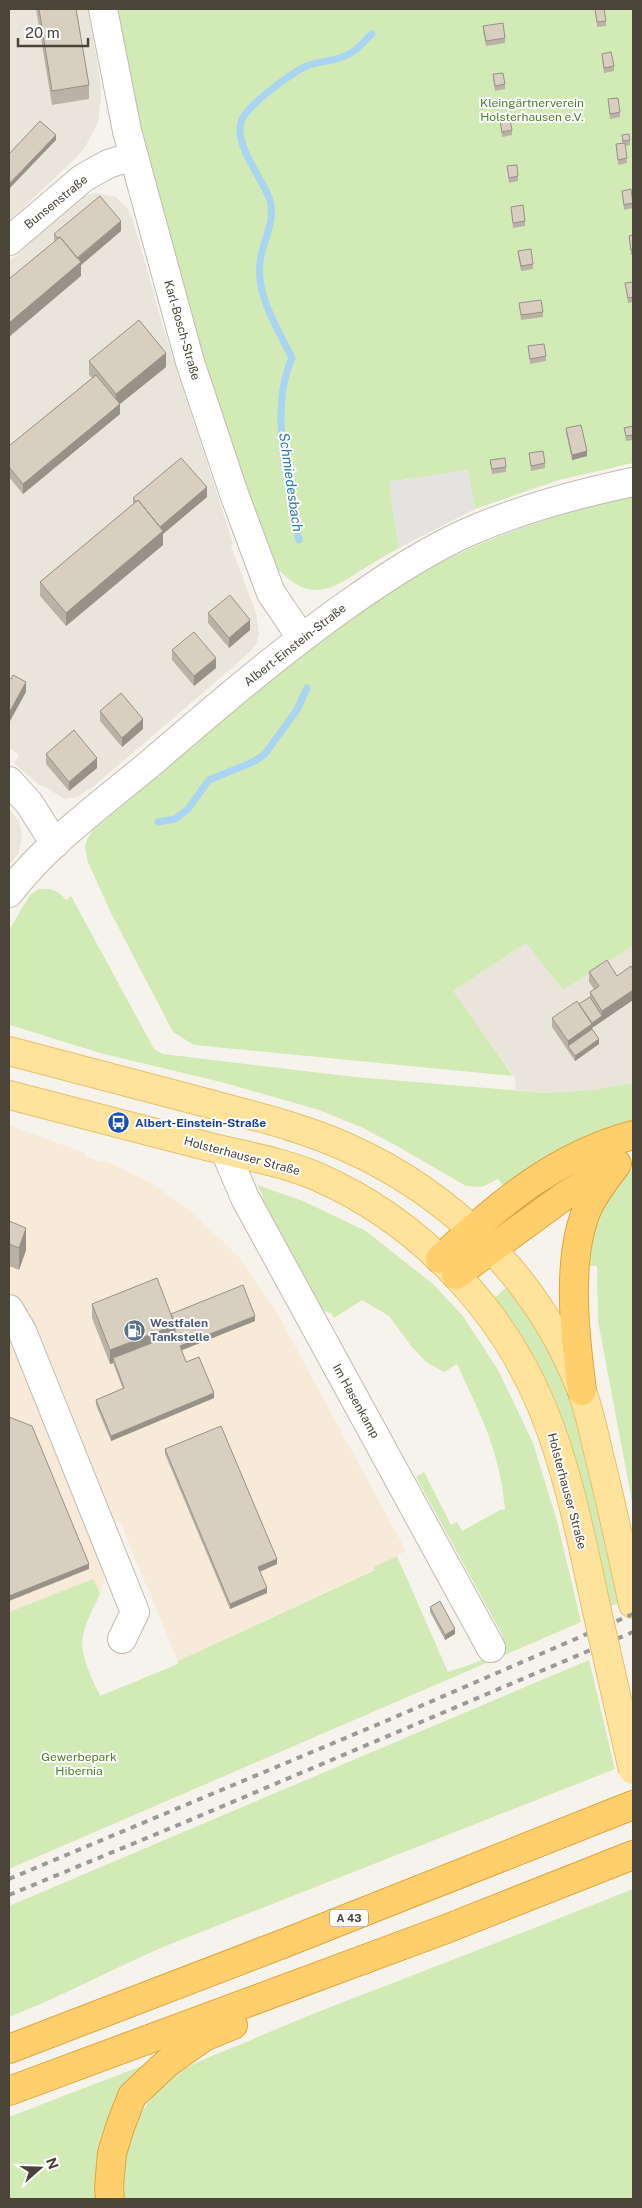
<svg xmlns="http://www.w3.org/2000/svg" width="642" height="2208" font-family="'Public Sans',sans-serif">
<rect width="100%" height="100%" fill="#f6f3ec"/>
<path fill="#eae5da" d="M9 9H88L100 79 101 98 98 122 85 147 77 157 9 221Z
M95 193 116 197 129 210 132 217 164 330 233 543 231 546 256 613 259 634 256 644 249 653 94 786 77 797 64 799 46 787 39 785 14 763 19 755 9 747V262L80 198Z
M9 809 19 821 22 836 18 854 9 865Z
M526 943 563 990 633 946V1083L593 1090 546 1093 516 1090 515 1078 452 991Z"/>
<path fill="#f7ead8" d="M9 1125 85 1153V1157L103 1162 104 1160 151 1183 192 1212 238 1256 275 1309 406 1551 374 1567 375 1569 178 1661 119 1520 92 1533 106 1572 100 1594 93 1579 9 1612Z"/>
<path fill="#d2eab5" d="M113 9H633V463L559 480 475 509 468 470 389 482 399 548C388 554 378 560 368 566 335 587 313 605 280 571L273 574 210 396 143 154Z
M633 496V946L563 990 526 943 453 991 513 1076 194 1045 173 1032 111 913 88 862 85 847 87 839 93 830C144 787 195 743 246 700 296 658 347 615 404 582 476 541 552 514 633 496Z
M38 889C51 888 58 890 66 900L71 896 154 1049 163 1054 355 1077 546 1093 593 1090 633 1083V1125L505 1188 498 1179 482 1187 466 1186 397 1146 363 1128 319 1110 225 1083 100 1053 13 1026 9 1025V930L30 895Z
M633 1169V1507L598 1321 597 1266H586C590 1231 603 1191 633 1169Z
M257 1185 303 1201 366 1231 433 1284 463 1316 498 1370 533 1443 557 1521 581 1622 9 1869V1612L93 1579 100 1594C94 1607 86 1621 83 1635 79 1654 92 1679 100 1696L178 1664V1661L375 1570 374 1567 397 1556 448 1672C467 1665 500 1659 503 1636L416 1477 424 1472 451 1525 457 1522 462 1531 500 1510 505 1509C500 1451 481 1416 457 1364L444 1372 426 1362 411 1346 389 1316 362 1300 334 1318 331 1313 320 1310 263 1203 262 1194Z
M508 1286 538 1332 559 1371 573 1408 622 1602 608 1607 493 1299Z
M589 1660 615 1769 168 1945C114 1968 63 1996 9 2017V1906Z
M633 1889V2199H124C119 2158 132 2118 160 2088 181 2066 212 2056 239 2045 267 2033 295 2021 323 2010 427 1970 530 1930 633 1889Z
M144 2065C141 2078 123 2090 116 2102 98 2131 94 2166 96 2199H9V2117Z"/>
<path fill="#e5e3e0" d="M468 470 475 509 399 548 389 482Z"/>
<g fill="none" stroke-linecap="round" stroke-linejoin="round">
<path stroke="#a9d4f2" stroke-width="7" d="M299 540C289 485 268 412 292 358 278 329 256 296 260 263 262 241 276 223 270 200 263 178 228 139 244 116 254 101 292 72 309 65 321 61 338 61 349 54 358 50 365 40 372 34
M158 822 175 819 188 809 209 780 253 762 264 755 297 710 307 688"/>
<defs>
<path id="minor" d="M103 9 127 131 190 362 233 491 271 593 301 637
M9 241 83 178 108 164 133 156
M9 781 29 803 55 844
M9 893C48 842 103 803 152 762 216 707 280 652 348 604 385 578 424 552 466 533 520 509 576 494 633 482
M225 1151 245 1198 491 1648
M9 1309 22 1331 135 1612 122 1639"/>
<path id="major" d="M9 1051C77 1069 146 1087 214 1105 258 1117 304 1128 346 1147 452 1194 539 1280 581 1389 589 1409 593 1430 598 1451 611 1502 622 1553 633 1604
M9 1095C76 1112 143 1130 210 1147 246 1156 283 1162 318 1177 418 1221 500 1306 542 1407 569 1472 582 1543 597 1611"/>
<path id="highway" d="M440 1259C500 1204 553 1157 633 1135
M456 1275 563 1197 611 1167
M582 1391C575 1336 565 1256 589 1205 597 1190 607 1177 617 1164
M9 2049 285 1943 633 1805
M9 2091 446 1929 633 1855
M110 2199 109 2187 112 2153 120 2127 132 2096 167 2063 204 2037 233 2025"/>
</defs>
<use href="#minor" stroke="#c2bbae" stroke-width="30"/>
<use href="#major" stroke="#e6c16a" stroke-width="30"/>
<use href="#highway" stroke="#e0a43c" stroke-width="30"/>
<use href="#minor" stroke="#fff" stroke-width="28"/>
<use href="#major" stroke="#ffe39c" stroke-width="28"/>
<use href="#highway" stroke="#ffcf6e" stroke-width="28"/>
<path stroke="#9a9a9a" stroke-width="4" stroke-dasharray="6 6" stroke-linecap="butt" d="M9 1879 386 1721 633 1614
M9 1895 183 1823 633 1632"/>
<defs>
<path id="major-bridge" d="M597 1611 633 1770"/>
</defs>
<use href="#major-bridge" stroke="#e6c16a" stroke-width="30" stroke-linecap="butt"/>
<use href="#major-bridge" stroke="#ffe39c" stroke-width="28"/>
</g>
<path fill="#bab2a6" d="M36 9H76L89 85V99L52 105Z
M595 9 606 21V26L597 27Z
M483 26 505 38V43L486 46 483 31Z
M602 54 614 66V71L604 73 602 59Z
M493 74 505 84V89L495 91 493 79Z
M608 99 620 112V117L610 119Z
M500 121 512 130V135L502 137Z
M622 135 630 140V145L625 146 627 163 618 165 616 144H622Z
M507 166 518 176V181L509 183Z
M622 191 633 202V208L624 210Z
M511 207 525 221V226L513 228Z
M121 231 81 265V276L54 241V234Z
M633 235V255H631L629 236Z
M518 251 533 264V269L521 271 518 256Z
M633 282V302L628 303 625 283Z
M519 303 543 312V317L521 320Z
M528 346 546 356V361L530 364Z
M89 361 166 367 120 404V414L23 494 9 477V446L92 378 89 375Z
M633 426V440L626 441 624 428Z
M566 428 587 456 572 460 566 433Z
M529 453 545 463V468L531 471Z
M490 460 506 467V472L492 474Z
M207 497 163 534V545L66 626 40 596V582L133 504V498Z
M208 613 250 630 229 648 208 623Z
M172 650 216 668 194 686 172 660Z
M100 711 143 729 122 747 100 721Z
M46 754 97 768 69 791 46 764Z
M589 972 633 1000 592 1028 599 1044 575 1061 552 1027V1018L579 1004 590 997V992L594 989 589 982Z
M9 1221 26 1250 19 1270 9 1266Z
M92 1304 171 1314 255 1321 181 1350 186 1362 214 1398 111 1441 96 1405V1400L123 1389 113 1363 110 1364 92 1318Z
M165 1449 277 1564 260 1572 267 1593 230 1609 165 1454Z
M430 1607 455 1634 445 1640 430 1612Z"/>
<path fill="#979187" d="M56 135V140L9 189V184Z
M121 221V231L81 265V276L9 337V323L76 260Z
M166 353V367L120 404V414L23 494V484L116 407V394Z
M587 451V456L572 460V455Z
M207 487V497L163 534V545L66 626V613L158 528Z
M250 620V630L229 648V638Z
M216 658V668L194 686V676Z
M26 682V692L9 723V713Z
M143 719V729L122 747V738Z
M97 758V768L69 791V782Z
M633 990V1000L592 1028V1034L568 1046V1041L602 1016V1011Z
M599 1039V1044L575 1061V1056Z
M26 1228V1250L19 1270V1248Z
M255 1316V1321L180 1351V1346Z
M175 1325V1339L113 1358V1363L110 1364V1350Z
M214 1393V1398L111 1441V1436Z
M277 1559V1564L258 1572V1567Z
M89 1564V1569L9 1601V1596Z
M267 1588V1593L230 1609V1604Z
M455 1629V1634L445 1640V1635Z"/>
<path fill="#d8cfc1" stroke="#979187" d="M39 9H76L89 85 52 91Z
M595 9H604L606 21 597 22Z
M503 23 505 38 486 41 483 26Z
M611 52 614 66 604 68 602 54Z
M503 73 505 84 495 86 493 74Z
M618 98 620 112 610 114 608 99Z
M510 120 512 130 502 132 500 121Z
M40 121 56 135 9 184V154Z
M629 134 630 140 623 141 622 135Z
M625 143 627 158 618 160 616 144Z
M517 165 518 176 509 178 507 166Z
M631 189 633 203 624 205 622 191Z
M100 196 121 221 77 258 60 237 58 238 54 234Z
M523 205 525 221 513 223 511 207Z
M633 235V250H631L629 236Z
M60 237 81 262 9 323V279Z
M531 249 533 264 521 266 518 251Z
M633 282V297L628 298 625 283Z
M541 300 543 312 521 315 519 303Z
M139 320 166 353 116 394 89 361Z
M544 344 546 356 530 359 528 346Z
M96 375 120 404 23 484 9 467V446Z
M581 425 587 451 572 455 566 428Z
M633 426V435L626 436 624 428Z
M543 451 545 463 531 466 529 453Z
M181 458 207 487 160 527 138 500 136 502 133 498Z
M505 458 506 467 492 469 490 460Z
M138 500 163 531 66 613 40 582Z
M230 595 250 620 229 638 208 613Z
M194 632 216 658 194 676 172 650Z
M13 675 26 682 9 713V678L11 679Z
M121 693 143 719 122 738 100 711Z
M74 730 97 758 69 782 46 754Z
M607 960 617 976 631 966 633 970V990L602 1011 590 992 599 986 589 972Z
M590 997 602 1016 592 1023 579 1004Z
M577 1001 592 1024 568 1041 552 1018Z
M592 1029 599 1039 575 1056 568 1046Z
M9 1221 26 1228 19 1248 9 1244Z
M157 1278 175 1325 110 1350 92 1304Z
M243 1285 255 1316 180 1346 186 1362 199 1357 214 1393 111 1436 96 1400 124 1388 113 1358 175 1334V1325L171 1314Z
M9 1417 32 1426 89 1564 9 1596Z
M221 1426 277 1559 258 1567 267 1588 230 1604 165 1449Z
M440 1601 455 1629 445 1635 430 1607Z"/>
<defs>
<symbol id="bus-disc" viewBox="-11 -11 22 22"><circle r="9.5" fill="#1a4fb4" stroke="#fff"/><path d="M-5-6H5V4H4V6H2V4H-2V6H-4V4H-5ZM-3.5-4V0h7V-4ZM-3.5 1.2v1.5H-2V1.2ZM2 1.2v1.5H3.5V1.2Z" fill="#fff"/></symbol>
<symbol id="fuel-disc" viewBox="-11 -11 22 22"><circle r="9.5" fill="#5c6f8a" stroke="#fff"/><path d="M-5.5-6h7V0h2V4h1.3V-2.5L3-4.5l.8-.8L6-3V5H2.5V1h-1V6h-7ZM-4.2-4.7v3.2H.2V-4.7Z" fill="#fff"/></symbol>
</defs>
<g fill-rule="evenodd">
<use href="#bus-disc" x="106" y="1110" width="25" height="25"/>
<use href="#fuel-disc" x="122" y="1318" width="25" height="25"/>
</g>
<g text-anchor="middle" stroke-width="4" stroke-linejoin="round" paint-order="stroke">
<rect fill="#fff" stroke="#817c74" stroke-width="1" x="330" y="1909.5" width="38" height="17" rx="4"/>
<g font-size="11" font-weight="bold" fill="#4b4439">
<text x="349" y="1922">A 43</text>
</g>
<g font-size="12" fill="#4a7f2a" stroke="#fff">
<text x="532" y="107">Kleingärtnerverein<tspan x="532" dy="14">Holsterhausen e.V.</tspan></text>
<text x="79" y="1761">Gewerbepark<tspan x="79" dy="14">Hibernia</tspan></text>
</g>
<g font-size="12" fill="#4b4439" stroke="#fff">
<text transform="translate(56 202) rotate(-39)" y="4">Bunsenstraße</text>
<text transform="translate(182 330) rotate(74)" y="4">Karl-Bosch-Straße</text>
<text transform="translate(295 645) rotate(-38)" y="4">Albert-Einstein-Straße</text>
<text transform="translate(242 1156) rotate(15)" y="4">Holsterhauser Straße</text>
<text transform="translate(356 1401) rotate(61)" y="4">Im Hasenkamp</text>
<text transform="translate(567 1491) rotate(75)" y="4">Holsterhauser Straße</text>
</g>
<g font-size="12" font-weight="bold" fill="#164399" stroke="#fff" text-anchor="start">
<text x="135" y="1127">Albert-Einstein-Straße</text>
</g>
<g font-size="12" font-weight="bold" fill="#4e5e75" stroke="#fff" text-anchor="start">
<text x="150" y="1327">Westfalen<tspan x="150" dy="14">Tankstelle</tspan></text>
</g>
<g font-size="14" font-style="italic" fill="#2e7ab2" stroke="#fff">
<text transform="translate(291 482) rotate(82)" y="5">Schmiedesbach</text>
</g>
</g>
<rect width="642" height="2208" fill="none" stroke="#4b4439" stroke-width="20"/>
<g transform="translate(40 2168) rotate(70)" stroke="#ffffff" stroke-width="4" paint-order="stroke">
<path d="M0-4L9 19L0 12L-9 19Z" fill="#4b4439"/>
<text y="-8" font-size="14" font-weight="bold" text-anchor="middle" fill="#4b4439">N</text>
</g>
<path d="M18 38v8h70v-8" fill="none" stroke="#4b4439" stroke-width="2.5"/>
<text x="25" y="38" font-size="15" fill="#4b4439" stroke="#ffffff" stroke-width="4" paint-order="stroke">20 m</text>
</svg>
